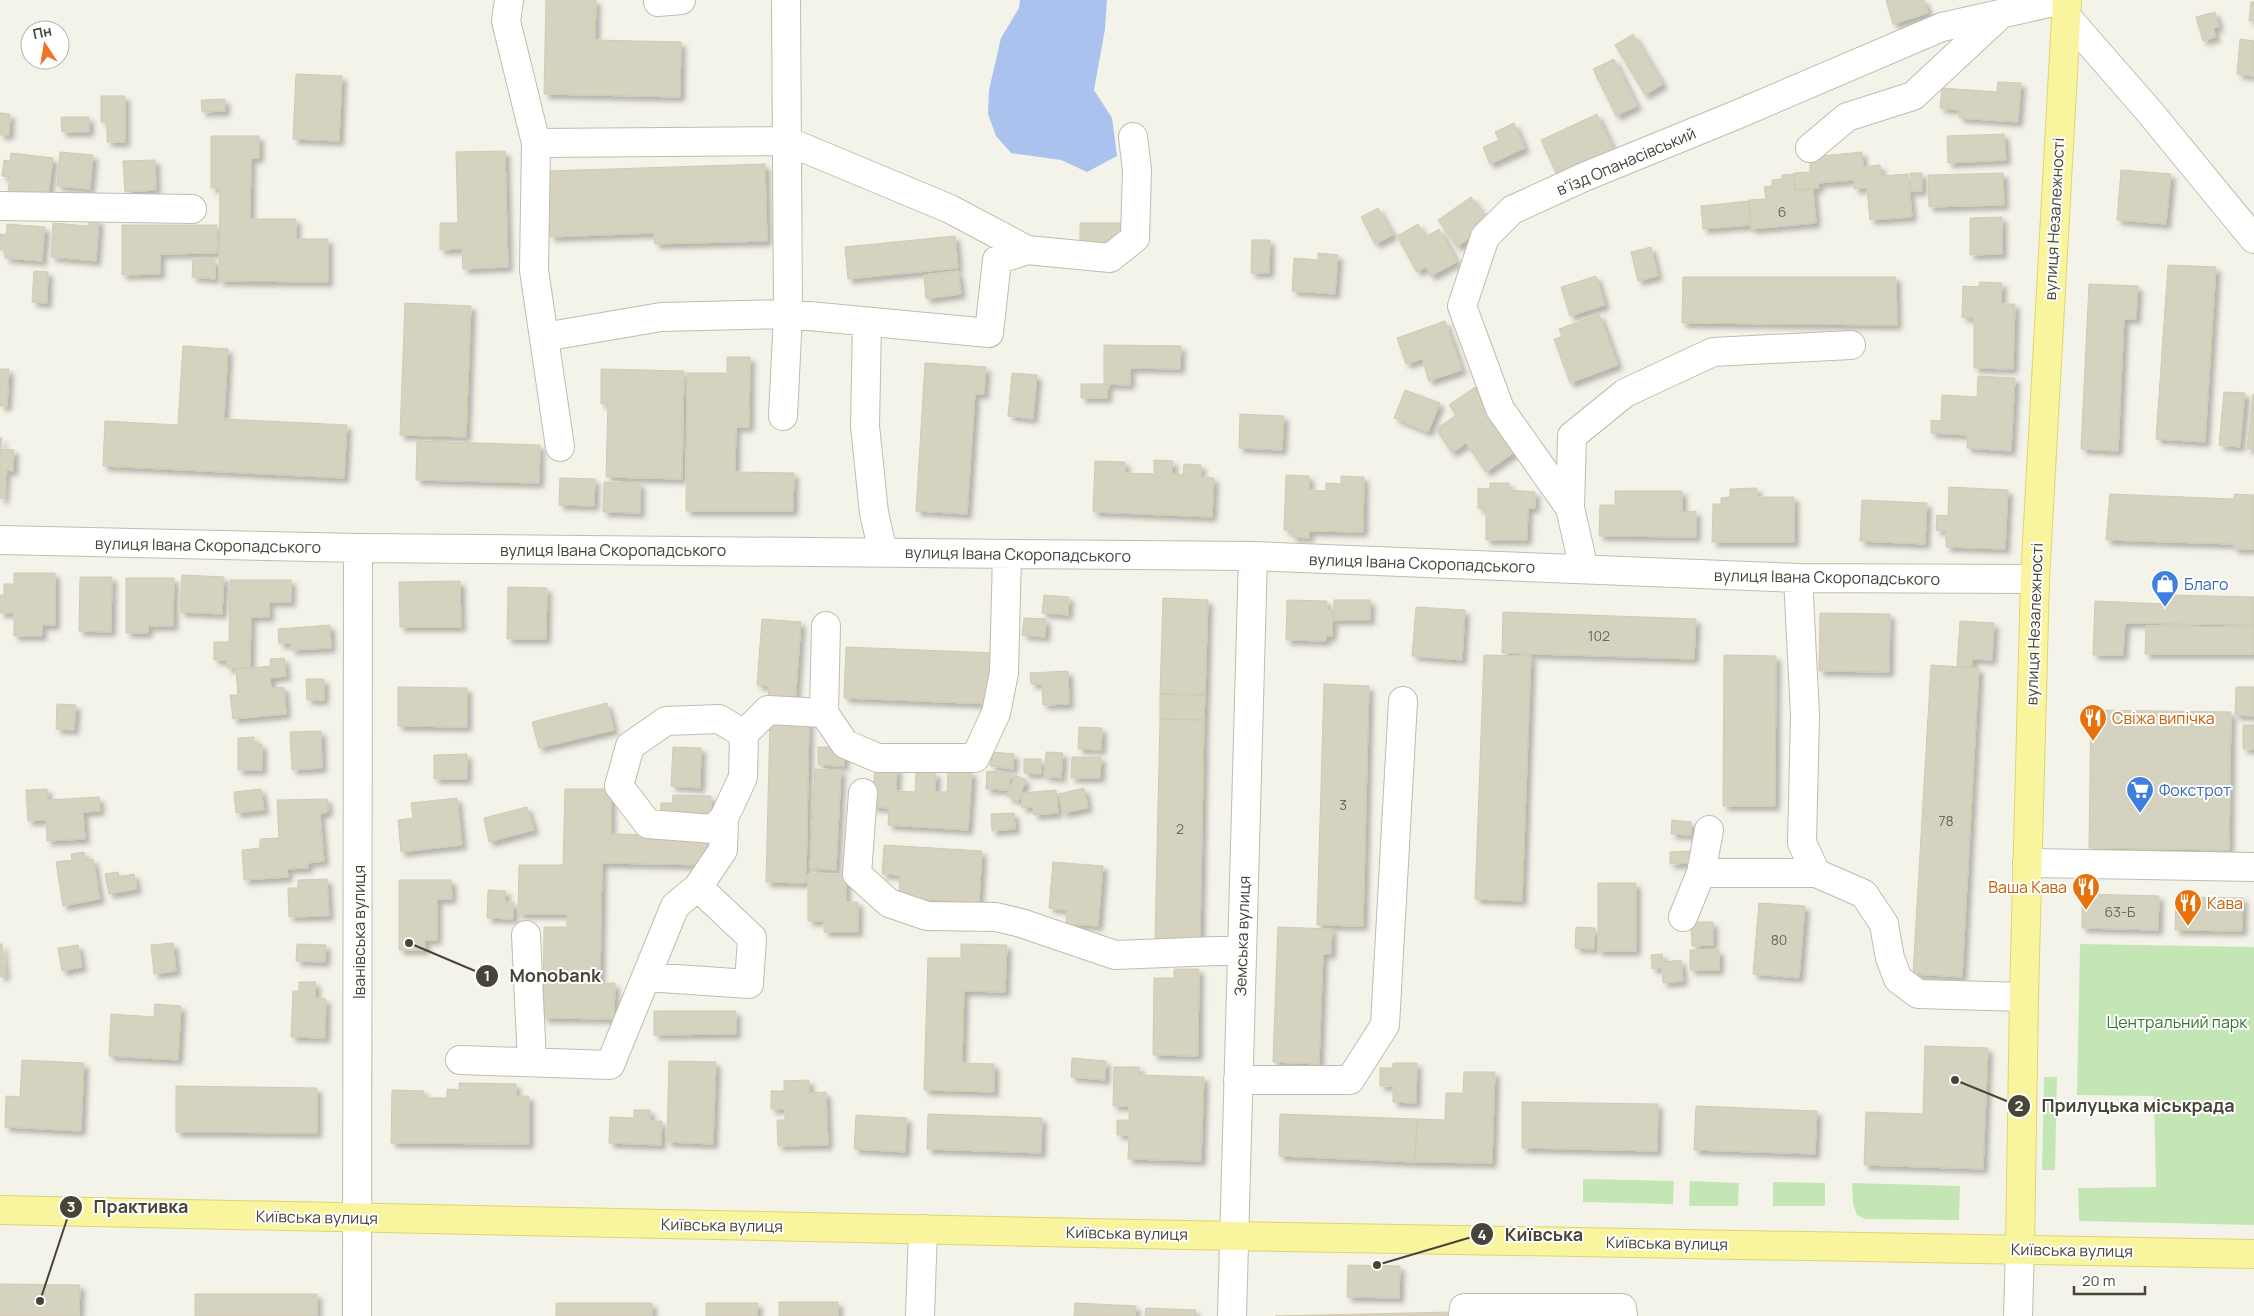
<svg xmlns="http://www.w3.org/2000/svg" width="2254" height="1316" font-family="Manrope,sans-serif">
<defs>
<filter id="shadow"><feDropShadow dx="4.5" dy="4.5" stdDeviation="2.5" flood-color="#0004"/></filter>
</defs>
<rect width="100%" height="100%" fill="#f4f3ea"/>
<path fill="#c4e6b5" d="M2080 944 2254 947V1225L2079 1221 2078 1188 2156 1187 2154 1096 2077 1095Z
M2044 1077H2057L2055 1170H2042Z
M1583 1179 1674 1181 1673 1204 1583 1202Z
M1690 1181 1739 1183 1738 1206H1689Z
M1773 1182 1825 1183V1206H1773Z
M1852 1183 1960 1186 1959 1220 1865 1219 1857 1215 1853 1204Z"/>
<path fill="#aac2ed" d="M1020 0H1107L1105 29 1094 90 1112 118 1117 156 1087 172 1061 160 1011 153 996 136 988 114 989 90 1001 38 1019 8Z"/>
<path fill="#d5d2c0" stroke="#cfcbb3" filter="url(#shadow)" d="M546 0H596L595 40 681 42 680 97 544 94Z
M1886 0H1924L1928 13 1893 24Z
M2251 2H2254V21H2249Z
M2215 12 2219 27 2213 28 2216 37 2203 41 2196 17Z
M1633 34 1663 84 1645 95 1615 45Z
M2240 39 2254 41V76L2237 74Z
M1614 59 1637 106 1616 116 1593 69Z
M296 74 342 76 339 141 293 139Z
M1998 82 2021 83 2018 122 1959 118V110L1940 108 1942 88 1997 92Z
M101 96H125V142H107V122H101Z
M225 99V111L202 112 201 100Z
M0 113 10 114 9 135H0Z
M1597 114 1614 151 1558 177 1541 140Z
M61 117H89V132H62Z
M1514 123 1525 148 1490 164 1483 147 1499 140 1495 132Z
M2004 134 2006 160 1948 163 1947 136Z
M211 136H259V158H251L250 219H296V239H328V282L219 281 220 188H211Z
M505 151 508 267 463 269 462 249 440 250V223H458L456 152Z
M60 152 93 155 90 189 57 186Z
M1862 152 1863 167 1880 165 1881 176 1908 174 1912 217 1870 220 1867 188 1854 189V180L1818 183 1819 188 1795 190 1794 173 1810 172V157Z
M11 153 53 158 48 197 8 191 10 177 2 176 4 160 10 161Z
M155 160 156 190 125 192 123 161Z
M765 164 767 241 655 244 654 233 550 237 548 171Z
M2121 170 2171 174 2166 224 2117 220Z
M1910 173H1922V191H1911Z
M2003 173 2004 205 1929 207 1928 175Z
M1794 174 1795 190 1813 189 1816 223 1751 229 1749 200 1766 199 1764 187 1772 186V180L1782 179V175Z
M1471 197 1490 223 1457 247 1438 220Z
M1749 201 1751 225 1703 229 1701 206Z
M1378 208 1393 235 1375 244 1361 217Z
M2002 217V254L1970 255V218Z
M89 219 99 220 96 261 51 257 53 223 89 226Z
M1080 223H1121L1120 245H1080Z
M7 224 45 227 42 261 5 258V250H0V234L6 235Z
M1418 224 1425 237 1439 229 1457 262 1431 276 1426 267 1417 272 1397 236Z
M122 225H217V253L160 254V274L122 275Z
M955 236 958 268 848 279 845 247Z
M1252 240H1270L1269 273H1251Z
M1651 247 1658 276 1638 281 1631 252Z
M1318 253 1338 255 1335 294 1292 291 1294 258 1318 260Z
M193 259 215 260V279L192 277Z
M2168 265 2216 267 2205 442 2156 439Z
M34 271 48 272 47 303 32 302Z
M958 271 961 294 926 299 924 275Z
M1596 276 1605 305 1570 316 1561 287Z
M1683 277H1896L1897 325 1682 323Z
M1979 282 2002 283 2001 304H2015L2013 369 1974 368V318L1962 317 1963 286 1979 287Z
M2089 284 2138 286 2136 319H2124L2118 451 2081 449Z
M405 303 471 306 466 437 400 435Z
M1599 314 1618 365 1570 383 1554 339 1562 337 1559 329Z
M1445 321 1462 370 1429 381 1422 359 1406 364 1397 338Z
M1104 345 1181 346 1180 369 1130 368V385L1104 384Z
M183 346 228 349 224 419 347 425 344 478 103 466 105 421 178 425Z
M727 357H750L749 427H736L735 472 794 473 793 511H686L687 373H727Z
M925 363 986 367 984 394H975L967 514 916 511Z
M0 369H9L7 406H0Z
M601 369 684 371 682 479 606 477 608 404H601Z
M1012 373 1037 375 1033 419 1008 416Z
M1978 376 2015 378 2011 451 1967 448V435L1931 433V420L1941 421 1942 395 1977 397Z
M1081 384H1108L1107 398H1081Z
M1475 387 1515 452 1486 472 1466 443 1452 453 1436 429 1456 415 1449 405Z
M1405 390 1440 403 1428 432 1394 418Z
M2224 392 2245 393 2240 447 2219 445Z
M2253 394H2254V449H2247Z
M1240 414 1284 416 1282 450 1239 448Z
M0 438H2L1 449 14 450 13 471 6 470 4 499 0 498Z
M417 441 540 445 539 483 416 480Z
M1154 460 1173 461 1172 474 1183 475 1184 464 1201 465V477L1214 478 1212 517 1093 512 1095 461 1125 462V473L1154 474Z
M1286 475 1309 476V490L1326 491V483L1341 484V476L1364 477 1363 532 1309 531V538L1292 537V530H1284Z
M560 478 595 479 594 506 559 505Z
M604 482 640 483V513L603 512Z
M1490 483H1509V490L1535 492V508H1528L1527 540H1486V509L1478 508V488L1490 489Z
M1949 487 2008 490 2005 549 1946 547V531L1936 530 1937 515 1948 516Z
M1757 488V497H1794V542H1712L1713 504H1721V498L1730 497V489Z
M1615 491H1682V512L1696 511V537L1599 536 1600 505H1615Z
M2110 494 2233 499 2235 494 2254 495V549H2234V544L2106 540Z
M1862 500 1927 503 1925 544 1860 541Z
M14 573H55V625H42V636H14V613H0V595H4V584H14Z
M182 575 224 577 222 614 180 612Z
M80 577H112L111 632 79 631Z
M126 578H174L173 626H148V633H126Z
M230 580H291V602H269V617H251L250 668H227V660H214V642H229Z
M460 581 461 627H400L399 582Z
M508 587 547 588 546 639H507Z
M1044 595 1069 597 1068 615 1042 613Z
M2166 595 2254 597V625L2125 623 2123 655H2093L2095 601 2165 604Z
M1163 598 1208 600 1205 695 1160 694Z
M1287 600 1327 601V610H1333L1332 636H1326V641L1286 640Z
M1334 600H1370V620H1334Z
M1416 607 1465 610 1462 660 1412 656Z
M1503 612 1696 619 1694 659 1502 653Z
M1820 613 1890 614 1889 672 1819 671Z
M1024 618 1046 619 1045 637 1022 635Z
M762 619 801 622 795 704 768 702 769 686 757 685Z
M1960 621 1994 623 1992 660 1972 659V667H1957Z
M330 625 331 648 291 650V643L279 644 278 629Z
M2146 626 2254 627V654H2145Z
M846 647 995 653 992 704 844 698Z
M1484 655 1531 656 1522 901 1475 899Z
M1724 655 1776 656 1775 806H1723Z
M284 658 286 676 270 678 271 688 284 687 286 714 233 719 230 695H238L236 669 271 666 270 659Z
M1931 665 1979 668 1962 977 1913 974Z
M1068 671 1069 704 1043 705 1042 684H1031L1030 673Z
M306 679H324V700H307Z
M1324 684 1369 686 1363 926 1317 925Z
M398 687 467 688V727L398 726Z
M2236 687H2254V716L2235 715Z
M1160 694 1205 695 1204 720 1160 719Z
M607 703 614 730 539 748 532 722Z
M57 704 76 705 74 730 56 729Z
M2091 710 2231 712 2229 850 2089 848Z
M770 719 809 720 806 883 766 882Z
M1160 719 1204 720 1200 939H1155Z
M2243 725H2254V749H2243Z
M1079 727 1102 728 1101 750 1078 749Z
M321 731 322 768 292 770 290 732Z
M254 737V744H262V770H238V738Z
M673 747 701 748 700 788 671 786Z
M818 747H844V766L818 765Z
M992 752 1014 754 1013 769 990 766Z
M1046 752 1063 753 1061 778 1044 776Z
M467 754V779H434V755Z
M1072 757H1101L1100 778H1071Z
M1024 759H1041V774L1024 773Z
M875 766 897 768 896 791 915 792 916 772 936 773 935 792H947L948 770 972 772 968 830 888 825 889 808 872 807Z
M815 769 841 770 836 870 810 868Z
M987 771 1010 773 1009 790 986 789Z
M1015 775 1026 780 1018 801 1007 796Z
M1084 788 1088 808 1063 813 1059 794Z
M47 789 48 800 99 797 100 811 83 812 85 839 47 841 46 820 28 821 26 790Z
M261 789 264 810 236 813 234 792Z
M565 789H611V834L707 836V865L602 863 600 983H615L614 1019 543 1018 544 927H567V914H518L519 865H563Z
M1056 790 1058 813 1034 815 1033 807 1022 808 1021 793Z
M673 795 711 796V823L660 821 661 803H672Z
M457 798 462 845 401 852 398 820 413 818 411 803Z
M327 799 328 812 320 814 324 861 308 863V868L287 869 288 877 244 880 242 850 260 848V839L279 838 277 800Z
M527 807 534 830 489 842 484 818Z
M1014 813 1015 829 992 831 991 814Z
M1672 820 1691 822V835L1671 834Z
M884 845 982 851 979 903 899 898 900 875 882 874Z
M1690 851 1691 863 1670 864V852Z
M84 852 85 860 93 859 100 899 63 906 56 862 72 860 71 854Z
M1053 862 1103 866 1098 926 1066 924 1067 910 1049 908Z
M118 872 119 877 134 874 137 889 109 894 105 874Z
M808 874H846V902H858V932H824V921H808Z
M327 879 329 916 289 917 288 888H298V880Z
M399 880H451L452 899H437V940H425V950H399Z
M1598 883H1636V951H1598Z
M488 890 506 891 505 902H514L513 919 487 918Z
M2082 894 2159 896 2158 930 2082 928Z
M2176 897 2243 898 2242 931 2175 930Z
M1759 903 1805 906 1799 978 1753 974Z
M1691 922H1713V945L1692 946Z
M1278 927 1332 929 1331 954H1323L1319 1064 1273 1062Z
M1576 927 1595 928 1594 949 1575 948Z
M173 943 176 971 154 974 151 945Z
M0 944H2L5 976 0 977Z
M297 944 326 945 325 962 296 961Z
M961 944 1007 945 1005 992 964 991 962 1063 994 1064V1092L924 1090 928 958H961Z
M78 945 82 967 62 971 58 948Z
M1690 950H1719V970H1690Z
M1662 954 1663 962 1681 960 1683 981 1663 983 1662 968 1652 969 1651 955Z
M1174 969H1199L1198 1056 1153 1055 1154 978H1174Z
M299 982H316L315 998 326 999 325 1038 291 1037 293 991H299Z
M155 1004 181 1006 178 1060 109 1056 111 1014 154 1017Z
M654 1011H736V1034L654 1035Z
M1925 1046 1988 1048 1983 1169 1864 1165 1866 1112 1923 1114Z
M1072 1058 1106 1061 1105 1080 1071 1077Z
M22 1060 84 1063 81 1131 5 1127 6 1096 20 1097Z
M669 1061 716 1062 713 1144 667 1142Z
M1393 1063H1417L1416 1103 1393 1102V1086H1380V1068H1393Z
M1114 1067H1139V1075L1204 1077 1201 1161 1128 1159 1129 1135H1117V1120H1129V1106H1113Z
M1464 1072H1495L1492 1163 1415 1162 1417 1119 1445 1120 1446 1093H1463Z
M809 1080V1093L826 1092 828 1145 778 1146 777 1120H785V1109H771V1091H784V1081Z
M459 1083 516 1084V1096H529V1144L391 1143 392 1090 424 1091V1098H447V1089L459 1090Z
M176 1086 317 1088V1133L176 1132Z
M1522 1102 1658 1104 1657 1151 1522 1148Z
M1696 1106 1817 1111 1815 1154 1694 1150Z
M634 1110H650V1121H662L661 1145 609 1143 610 1117 634 1118Z
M928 1114 1042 1118 1041 1153 927 1149Z
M1280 1114 1417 1119 1415 1162 1279 1156Z
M856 1115 907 1118 905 1152 854 1149Z
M1348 1265 1400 1266 1399 1298 1347 1297Z
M0 1284 80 1285 79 1316H0Z
M195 1294H317V1316H195Z
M779 1302H838V1316H779Z
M556 1303H652V1316H556Z
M706 1303H758L757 1316H706Z
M1075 1303 1136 1306 1135 1316H1074Z
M1146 1308 1196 1310 1195 1316H1145Z
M1452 1312V1316H1275Z"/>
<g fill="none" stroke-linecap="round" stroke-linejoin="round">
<defs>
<path id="minor" d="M509 0 506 21 536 143 534 270 560 447
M658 2 681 0
M2066 16 2148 110 2254 239
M536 143 787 141 950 209 1027 250 1110 258 1135 238 1137 170 1133 137
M1810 148 1847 117 1913 96 2000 15
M0 206 192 209
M867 323 865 426 874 513 883 552
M544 337 661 317 788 314 989 333 997 260 1027 250
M783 416 788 314 786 0
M1570 508 1500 409 1462 306 1485 237 1512 210 1584 177 1736 115 1942 27 2062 0
M0 540 358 548 1253 556 1798 578 2035 579
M1584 569 1570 508 1572 436 1625 393 1713 352 1851 345
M1798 578 1805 715 1802 843 1816 873
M824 713 826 626
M863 793 857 874 889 903 927 916 996 917 1021 923 1115 955 1242 950
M724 818 713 829 648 824 619 786 630 746 666 721 719 719 744 734
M2027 863 2254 867
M1701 873H1816L1864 894 1884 924 1890 958 1898 979 1918 994 2024 997
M1683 917 1701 873 1709 830
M526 935 532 1062
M646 977 749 984 752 938 698 887
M460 1060 610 1065 675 906 698 887 723 850 724 818 743 777 744 734 768 710 824 713 845 744 878 758H975L996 713 1004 673 1007 554
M1238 1080H1350L1385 1025 1403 701
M357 1316 358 548
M920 1316 923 1229
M1232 1316 1253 556
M1463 1316 1464 1308H1622L1623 1316
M2018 1316 2020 1248"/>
<path id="major" d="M0 1210 1234 1236 2254 1254
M2020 1248 2024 997 2035 579 2067 0"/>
</defs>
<use href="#minor" stroke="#bfbdad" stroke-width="30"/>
<use href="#major" stroke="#ddd66e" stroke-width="30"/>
<use href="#minor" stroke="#fff" stroke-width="28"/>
<use href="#major" stroke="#f9f49e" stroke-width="28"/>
</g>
<defs>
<symbol id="shop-pin" viewBox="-11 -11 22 30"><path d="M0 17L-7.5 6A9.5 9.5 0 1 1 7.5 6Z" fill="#3f7fe0" stroke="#fff"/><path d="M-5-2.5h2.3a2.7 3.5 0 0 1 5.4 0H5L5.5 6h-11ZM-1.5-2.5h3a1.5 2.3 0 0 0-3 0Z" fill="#fff"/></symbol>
<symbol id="restaurant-pin" viewBox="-11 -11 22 30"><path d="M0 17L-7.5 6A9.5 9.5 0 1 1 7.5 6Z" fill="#e8710a" stroke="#fff"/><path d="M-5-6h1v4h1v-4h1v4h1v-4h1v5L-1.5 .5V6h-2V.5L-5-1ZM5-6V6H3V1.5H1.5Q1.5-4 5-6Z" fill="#fff"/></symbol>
<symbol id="supermarket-pin" viewBox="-11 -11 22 30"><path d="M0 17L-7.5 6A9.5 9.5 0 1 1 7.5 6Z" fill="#3f7fe0" stroke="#fff"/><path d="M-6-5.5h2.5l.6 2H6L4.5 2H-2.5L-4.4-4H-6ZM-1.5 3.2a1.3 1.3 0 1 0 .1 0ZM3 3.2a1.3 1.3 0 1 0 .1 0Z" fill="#fff"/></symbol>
</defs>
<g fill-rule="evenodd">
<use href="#shop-pin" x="2149" y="568" width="32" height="43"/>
<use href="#restaurant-pin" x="2077" y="702" width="32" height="43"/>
<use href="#supermarket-pin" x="2124" y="774" width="32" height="43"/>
<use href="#restaurant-pin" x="2070" y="871" width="32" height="43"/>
<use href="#restaurant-pin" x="2172" y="887" width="32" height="43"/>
</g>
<g text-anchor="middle" stroke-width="4" stroke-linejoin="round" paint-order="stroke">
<g font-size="14" fill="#6a685a">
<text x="1782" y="217">6</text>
<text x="1599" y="641">102</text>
<text x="1343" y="810">3</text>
<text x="1946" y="826">78</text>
<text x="1180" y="834">2</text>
<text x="2120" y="917">63-Б</text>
<text x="1779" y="945">80</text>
</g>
<g font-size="16" fill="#474538" stroke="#fff">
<text transform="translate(1626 161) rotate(-23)" y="6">в'їзд Опанасівський</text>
<text transform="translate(2054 219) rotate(-87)" y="6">вулиця Незалежності</text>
<text transform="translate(208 545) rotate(1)" y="6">вулиця Івана Скоропадського</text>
<text x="613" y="556">вулиця Івана Скоропадського</text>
<text transform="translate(1018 554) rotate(1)" y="6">вулиця Івана Скоропадського</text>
<text transform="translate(1422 563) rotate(2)" y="6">вулиця Івана Скоропадського</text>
<text transform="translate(1827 577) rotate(1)" y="6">вулиця Івана Скоропадського</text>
<text transform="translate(2034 624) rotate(-88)" y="6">вулиця Незалежності</text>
<text transform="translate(359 932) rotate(-90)" y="6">Іванівська вулиця</text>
<text transform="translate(1242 936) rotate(-88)" y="6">Земська вулиця</text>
<text transform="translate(317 1217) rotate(1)" y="6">Київська вулиця</text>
<text transform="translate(722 1225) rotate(1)" y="6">Київська вулиця</text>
<text transform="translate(1127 1233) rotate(1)" y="6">Київська вулиця</text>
<text transform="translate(1667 1243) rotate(1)" y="6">Київська вулиця</text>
<text transform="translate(2072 1250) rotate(1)" y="6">Київська вулиця</text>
</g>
<g font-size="16" fill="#366cbe" stroke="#fff" text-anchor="start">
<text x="2184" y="590">Благо</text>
<text x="2159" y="796">Фокстрот</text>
</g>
<g font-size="16" fill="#c56008" stroke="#fff" text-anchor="start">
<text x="2112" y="724">Свіжа випічка</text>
<text x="2067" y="893" text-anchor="end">Ваша Кава</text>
<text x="2207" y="909">Кава</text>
</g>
<g font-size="16" fill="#39772e" stroke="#fff">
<text x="2177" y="1028">Центральний парк</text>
</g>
</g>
<path fill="none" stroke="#474538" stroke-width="2" d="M409 943L487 976M1955 1080L2019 1106M40 1301L71 1207M1377 1265L1482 1234"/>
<g fill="#474538" stroke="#fff" stroke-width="2">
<circle cx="409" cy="943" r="5"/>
<circle cx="1955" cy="1080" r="5"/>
<circle cx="40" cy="1301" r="5"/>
<circle cx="1377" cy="1265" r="5"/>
<circle cx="487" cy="976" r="12"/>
<circle cx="2019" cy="1106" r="12"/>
<circle cx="71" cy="1207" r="12"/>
<circle cx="1482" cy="1234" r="12"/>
</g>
<g font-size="15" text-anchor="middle" font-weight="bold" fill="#fff">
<text x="487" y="981">1</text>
<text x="2019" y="1111">2</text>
<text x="71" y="1212">3</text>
<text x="1482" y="1240">4</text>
</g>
<g font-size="18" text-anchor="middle" font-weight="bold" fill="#474538" stroke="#fff" stroke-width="4" stroke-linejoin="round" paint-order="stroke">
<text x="555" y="982">Monobank</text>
<text x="2138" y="1112">Прилуцька міськрада</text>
<text x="141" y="1213">Практивка</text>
<text x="1544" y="1241">Київська</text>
</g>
<g transform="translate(45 45) rotate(348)"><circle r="24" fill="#ffffff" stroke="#b5b5af"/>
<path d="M0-4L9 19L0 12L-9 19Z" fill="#ee7327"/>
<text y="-8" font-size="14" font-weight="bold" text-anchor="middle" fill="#474538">Пн</text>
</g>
<path d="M2074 1286v8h71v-8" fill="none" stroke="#474538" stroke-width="2.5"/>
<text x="2082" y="1286" font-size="15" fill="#474538" stroke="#ffffff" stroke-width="4" paint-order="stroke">20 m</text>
</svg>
